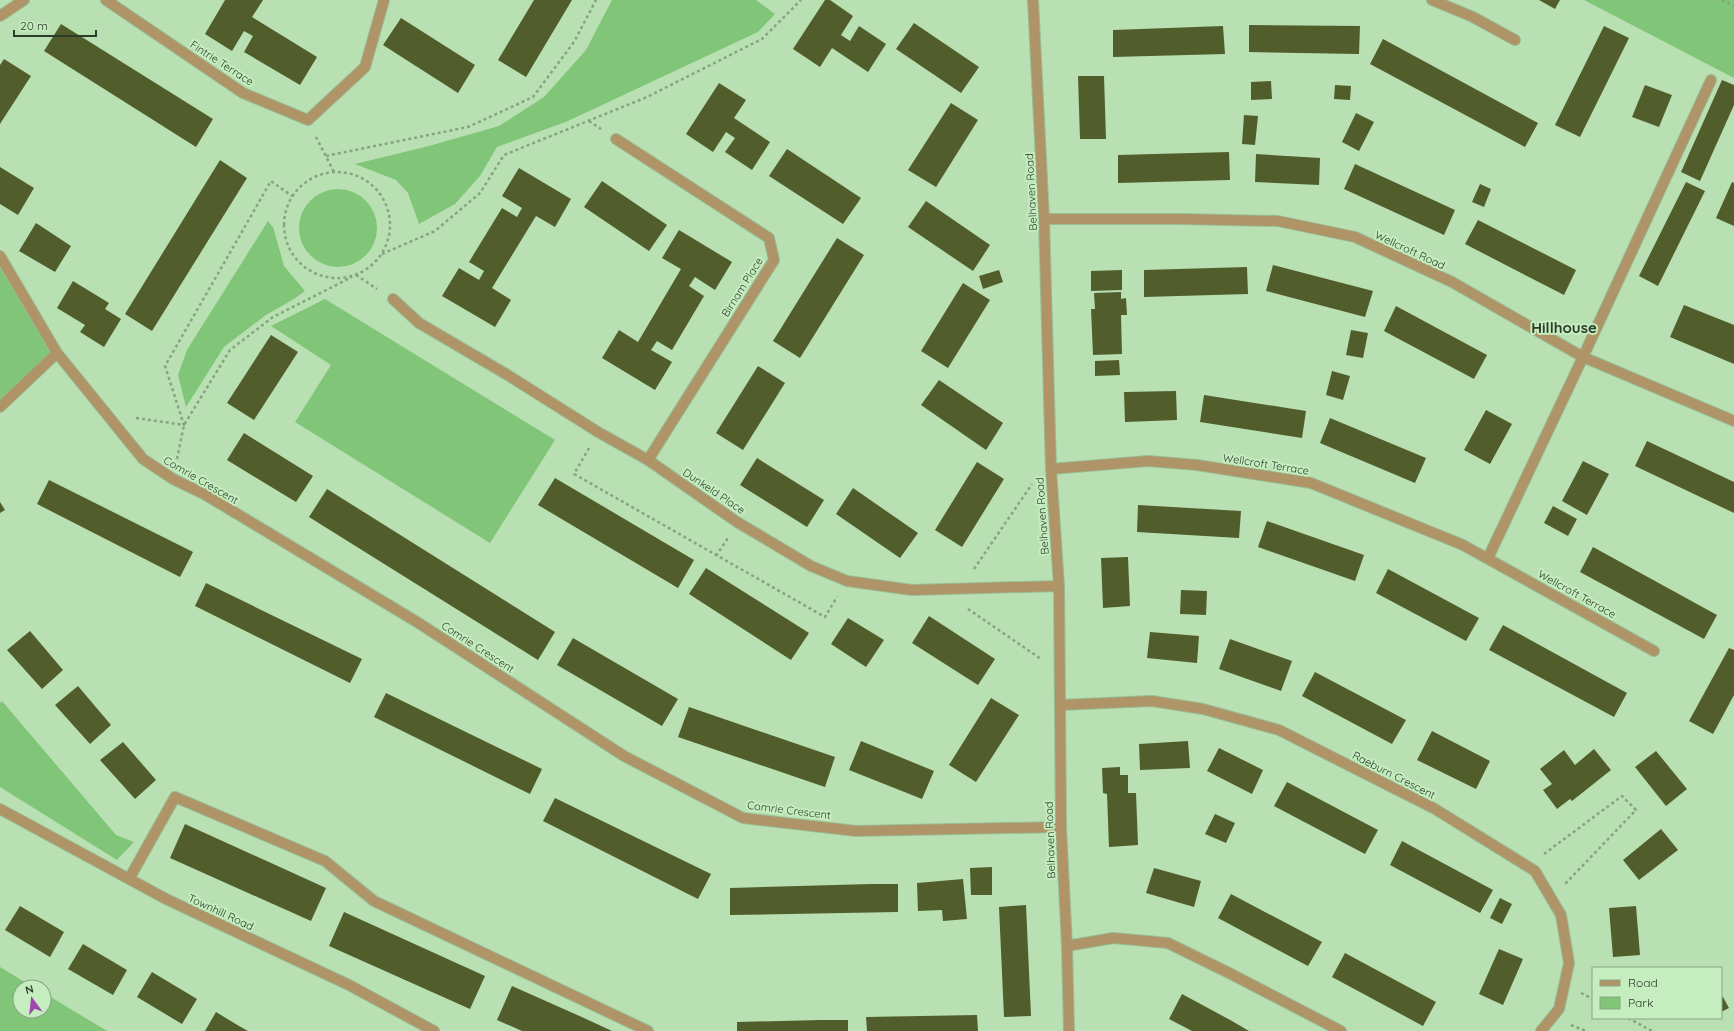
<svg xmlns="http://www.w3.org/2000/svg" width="1734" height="1031" font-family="Quicksand,sans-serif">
<rect width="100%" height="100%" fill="#b8e0b2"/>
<path fill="#81c678" d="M612 0H756L775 14 758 32 568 121 497 147 480 176 455 204 419 224 408 193 396 180 355 164 429 146 499 126 544 97 586 50Z
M1584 0H1734V78Z
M299 228a39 39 0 1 1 78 0a39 39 0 1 1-78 0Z
M268 221 273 227 284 266 305 291 294 299 266 315 224 347 186 407 178 375 187 350Z
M0 256 57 353 0 407Z
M325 299 555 440 490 543 295 422 331 365 271 326Z
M2 701 116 835 134 842 117 860 0 787V703Z
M0 967 33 987H20V1011H44V993L107 1031H0Z"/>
<path fill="#515e2c" d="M225 0H263L252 17 317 57 300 85 244 52 253 36 244 31 232 51 205 34Z
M534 0H572L526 77 498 60Z
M825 0H830L853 16 841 35 850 41 859 26 886 44 868 72 832 48 820 67 793 49Z
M1539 0H1560L1555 9Z
M401 18 475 65 458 93 383 45Z
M914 23 979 67 961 93 896 49Z
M61 24 213 119 196 147 44 51Z
M1249 25 1360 26 1359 54 1249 52Z
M1223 26 1225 54 1113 57V30Z
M1604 26 1629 38 1580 137 1555 125Z
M1383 39 1538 123 1525 147 1370 64Z
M4 59 31 76 0 124V65Z
M1078 76H1104L1106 139H1080Z
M1722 80 1734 85V105L1700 181 1681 172Z
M1271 81 1272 99 1251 100V82Z
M719 83 746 100 734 118 770 142 752 170 725 152 735 138 726 132 713 152 686 134Z
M1335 85 1351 86 1350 100 1334 99Z
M1645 85 1672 95 1659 127 1632 117Z
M951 103 978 120 936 187 908 170Z
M1356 113 1374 122 1359 151 1342 142Z
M1244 115 1258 116 1255 145 1242 144Z
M787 149 861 198 843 224 769 176Z
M1229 152 1230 180 1118 183V155Z
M1256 154 1320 158 1319 185 1255 182Z
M220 160 247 178 152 331 125 314Z
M1355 164 1455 210 1444 235 1344 189Z
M0 167 34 188 18 215 0 204Z
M519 168 571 199 555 227 536 216 492 288 511 300 495 327 442 296 459 268 479 280 484 271 469 262 502 208 517 217 522 208 502 196Z
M602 181 667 225 649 251 584 207Z
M1686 182 1705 191 1658 286 1639 276Z
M1732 182 1734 183V226L1716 218Z
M1480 184 1491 189 1484 207 1472 202Z
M926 201 990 245 973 271 908 227Z
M1478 220 1576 270 1564 295 1465 244Z
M36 223 71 246 55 272 19 251Z
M679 230 732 262 715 290 695 277 689 286 704 296 672 350 657 341 651 350 672 362 655 390 602 358 619 330 638 342 681 269 662 258Z
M837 238 864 255 800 358 773 341Z
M1273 265 1373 291 1365 317 1266 291Z
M1247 267 1248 294 1144 297V270Z
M999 270 1003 282 983 289 979 276Z
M1122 270V290L1091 291V271Z
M73 281 109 303 105 309 121 319 104 347 80 332 85 325 57 308Z
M963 283 990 300 948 368 921 351Z
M1121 292V299L1126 298 1127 315H1121L1122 354 1093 355 1091 309H1095L1094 293Z
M1684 305 1734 325V364L1670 337Z
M1396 306 1487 355 1474 379 1384 331Z
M1351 330 1368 333 1363 358 1346 355Z
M271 335 298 352 254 420 227 403Z
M1119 360 1120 375 1095 376V361Z
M758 366 785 383 743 450 716 433Z
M1332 371 1350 376 1343 400 1326 395Z
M939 380 1003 423 986 450 921 405Z
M1176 391 1177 420 1125 422 1124 392Z
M1204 395 1306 411 1302 438 1200 422Z
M1486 410 1512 424 1490 464 1464 450Z
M1330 418 1426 458 1415 483 1320 443Z
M244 433 313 476 296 502 227 460Z
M1647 441 1734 482V513L1635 466Z
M757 458 824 500 807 527 740 485Z
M1583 461 1609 474 1587 515 1562 501Z
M977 462 1004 479 962 547 935 530Z
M555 478 694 560 678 588 538 505Z
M49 480 193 552 180 577 37 504Z
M853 488 918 533 900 558 836 514Z
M327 489 555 632 538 660 309 517Z
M0 502 5 510 0 513Z
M1138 505 1241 511 1239 538 1137 532Z
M1553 506 1577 519 1568 536 1544 523Z
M1267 521 1364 555 1355 581 1258 547Z
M1593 547 1717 615 1704 639 1580 572Z
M1128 557 1130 606 1103 608 1101 558Z
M706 568 809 633 791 660 689 594Z
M1388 569 1479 618 1466 641 1376 593Z
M206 583 362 659 350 683 195 606Z
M1181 590 1207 591 1206 615 1180 614Z
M929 616 995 659 978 685 912 643Z
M848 618 884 640 866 667 831 644Z
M1503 625 1627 693 1614 717 1489 650Z
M30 631 63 670 42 689 7 650Z
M1150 632 1199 636 1197 663 1147 658Z
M573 638 678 699 662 726 557 665Z
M1230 639 1292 661 1281 691 1219 669Z
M1729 648 1734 650V695L1713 734 1689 721Z
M1315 672 1406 720 1392 744 1302 696Z
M78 686 111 725 90 744 55 705Z
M386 693 542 769 530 794 374 717Z
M991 698 1019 715 976 782 949 765Z
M689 707 835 757 825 787 678 737Z
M1432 731 1490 761 1476 789 1417 760Z
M861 741 934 771 922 799 849 770Z
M1188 741 1190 768 1140 770 1139 744Z
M123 742 156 780 135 799 100 760Z
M1219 748 1263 770 1252 794 1207 771Z
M1594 749 1611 770 1572 801 1570 799 1557 809 1543 790 1552 784 1540 769 1564 750 1575 765Z
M1656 751 1687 789 1666 806 1635 767Z
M1120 767V775H1128V793H1136L1138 845 1109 847 1107 794 1103 793 1102 768Z
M1287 782 1378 830 1365 854 1274 806Z
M555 798 711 874 698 899 543 821Z
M1215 814 1235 823 1226 843 1205 834Z
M185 824 326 888 311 921 170 858Z
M1661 829 1678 850 1639 880 1623 860Z
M1402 841 1493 890 1480 913 1390 865Z
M992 867V895H971L970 868Z
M1154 868 1201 881 1194 907 1146 893Z
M963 879 967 919 943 921 942 910 918 911 917 883Z
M871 884H898V912L730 915V888Z
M1231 894 1322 942 1308 966 1218 918Z
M1500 898 1512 904 1502 924 1490 918Z
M1026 905 1031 1016 1004 1017 999 907Z
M20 906 64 932 50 957 5 930Z
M1636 906 1640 955 1613 957 1609 908Z
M344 912 485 976 470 1009 329 946Z
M83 944 127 970 113 995 68 969Z
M1499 949 1523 959 1503 1005 1479 994Z
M1345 953 1436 1002 1423 1026 1332 977Z
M152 972 197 999 182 1024 137 997Z
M512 986 584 1018 612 1031H522L497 1020Z
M1182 994 1232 1021 1249 1031H1192L1169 1019Z
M1723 997 1729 1008 1721 1012V998Z
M216 1012 239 1026 248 1031H205Z
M977 1015 978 1031H867L866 1017Z
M820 1020H848V1031H737V1022Z"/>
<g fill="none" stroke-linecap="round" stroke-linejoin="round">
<defs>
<path id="minor" d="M106 0 243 93 308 120 365 67 384 0
M1033 0 1044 219 1051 469 1059 586 1061 827 1067 946 1069 1031
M1432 0 1473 17 1515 40
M0 16 24 0
M616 139 769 238 774 260 648 460
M1044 219H1180L1278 221 1355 237 1452 282 1583 357 1734 421
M0 256 57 353 143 459 173 479 204 494 417 622 624 756 743 818 856 831 1061 827
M393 299 419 323 506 374 598 432 648 460 737 522 811 566 847 581 912 590 1059 586
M0 407 57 353
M1051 469 1148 461 1197 465 1311 483 1463 545 1654 651
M1488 558 1583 357 1711 80
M1060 705 1152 701 1203 709 1279 730 1435 809 1535 871 1561 915 1569 963 1559 1009 1541 1031
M0 809 166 899 349 985 434 1031
M129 879 175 797 325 861 374 901 648 1031
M1067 946 1113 938 1168 943 1231 974 1341 1031"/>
</defs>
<use href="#minor" stroke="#99bc94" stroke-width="12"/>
<path stroke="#85a480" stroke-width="2.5" stroke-dasharray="3 3" stroke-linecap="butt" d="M1722 0 1734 6
M589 121 601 129
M316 137 334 172
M326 156 468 127 533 97 574 42 596 0
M284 225a53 53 0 1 1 106 0a53 53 0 1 1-106 0Z
M382 254 435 231 480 193 504 155 647 97 762 39 801 0
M356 275 377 289
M136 418 184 425 165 366 271 181 292 196
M589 448 574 474 825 617 837 597
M177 459 184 425 230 350 273 317 352 277
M716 556 728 538
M974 569 1032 484
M968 609 1041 659
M1544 854 1622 796 1636 810 1565 884
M1581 993 1593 999
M1628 1018 1652 1031
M1571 1025 1586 1031"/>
<use href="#minor" stroke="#ae9466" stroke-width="10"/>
</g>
<g text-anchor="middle" stroke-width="4" stroke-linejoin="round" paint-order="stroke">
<g font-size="11" fill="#2c3c2a" stroke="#c5edbf">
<text transform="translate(222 63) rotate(33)" y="4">Fintrie Terrace</text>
<text transform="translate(1031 192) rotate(-93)" y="4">Belhaven Road</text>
<text transform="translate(1410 250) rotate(25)" y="4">Wellcroft Road</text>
<text transform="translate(742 287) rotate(-58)" y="4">Birnam Place</text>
<text transform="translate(1266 464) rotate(9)" y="4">Wellcroft Terrace</text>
<text transform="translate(201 480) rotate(30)" y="4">Comrie Crescent</text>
<text transform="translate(714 491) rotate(34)" y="4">Dunkeld Place</text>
<text transform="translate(1042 516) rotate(-94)" y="4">Belhaven Road</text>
<text transform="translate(1577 594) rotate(29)" y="4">Wellcroft Terrace</text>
<text transform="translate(478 647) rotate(33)" y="4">Comrie Crescent</text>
<text transform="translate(1394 775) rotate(27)" y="4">Raeburn Crescent</text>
<text transform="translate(789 810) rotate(7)" y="4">Comrie Crescent</text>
<text transform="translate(1050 840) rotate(-92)" y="4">Belhaven Road</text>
<text transform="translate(221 912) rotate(25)" y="4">Townhill Road</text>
</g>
<g font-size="15" font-weight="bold" fill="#2c3c2a" stroke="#c5edbf">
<text x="1564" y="333">Hillhouse</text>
</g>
</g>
<rect x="1592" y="967" width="130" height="52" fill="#c5edbf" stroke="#88a683"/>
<rect x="1600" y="980" width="20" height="6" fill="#ae9466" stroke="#88a683"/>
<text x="1628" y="987" font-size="12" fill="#2c3c2a">Road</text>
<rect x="1600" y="997" width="20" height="12" fill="#81c678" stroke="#88a683"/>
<text x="1628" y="1007" font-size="12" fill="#2c3c2a">Park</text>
<g transform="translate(32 999) rotate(345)"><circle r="19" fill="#c5edbf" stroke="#88a683"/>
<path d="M0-3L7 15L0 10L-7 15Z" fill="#a146b0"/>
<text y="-6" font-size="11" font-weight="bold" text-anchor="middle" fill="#2c3c2a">N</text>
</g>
<path d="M14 30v6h82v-6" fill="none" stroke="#2c3c2a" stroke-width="2"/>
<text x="20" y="30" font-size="12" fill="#2c3c2a" stroke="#c5edbf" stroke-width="3" paint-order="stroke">20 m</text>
</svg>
